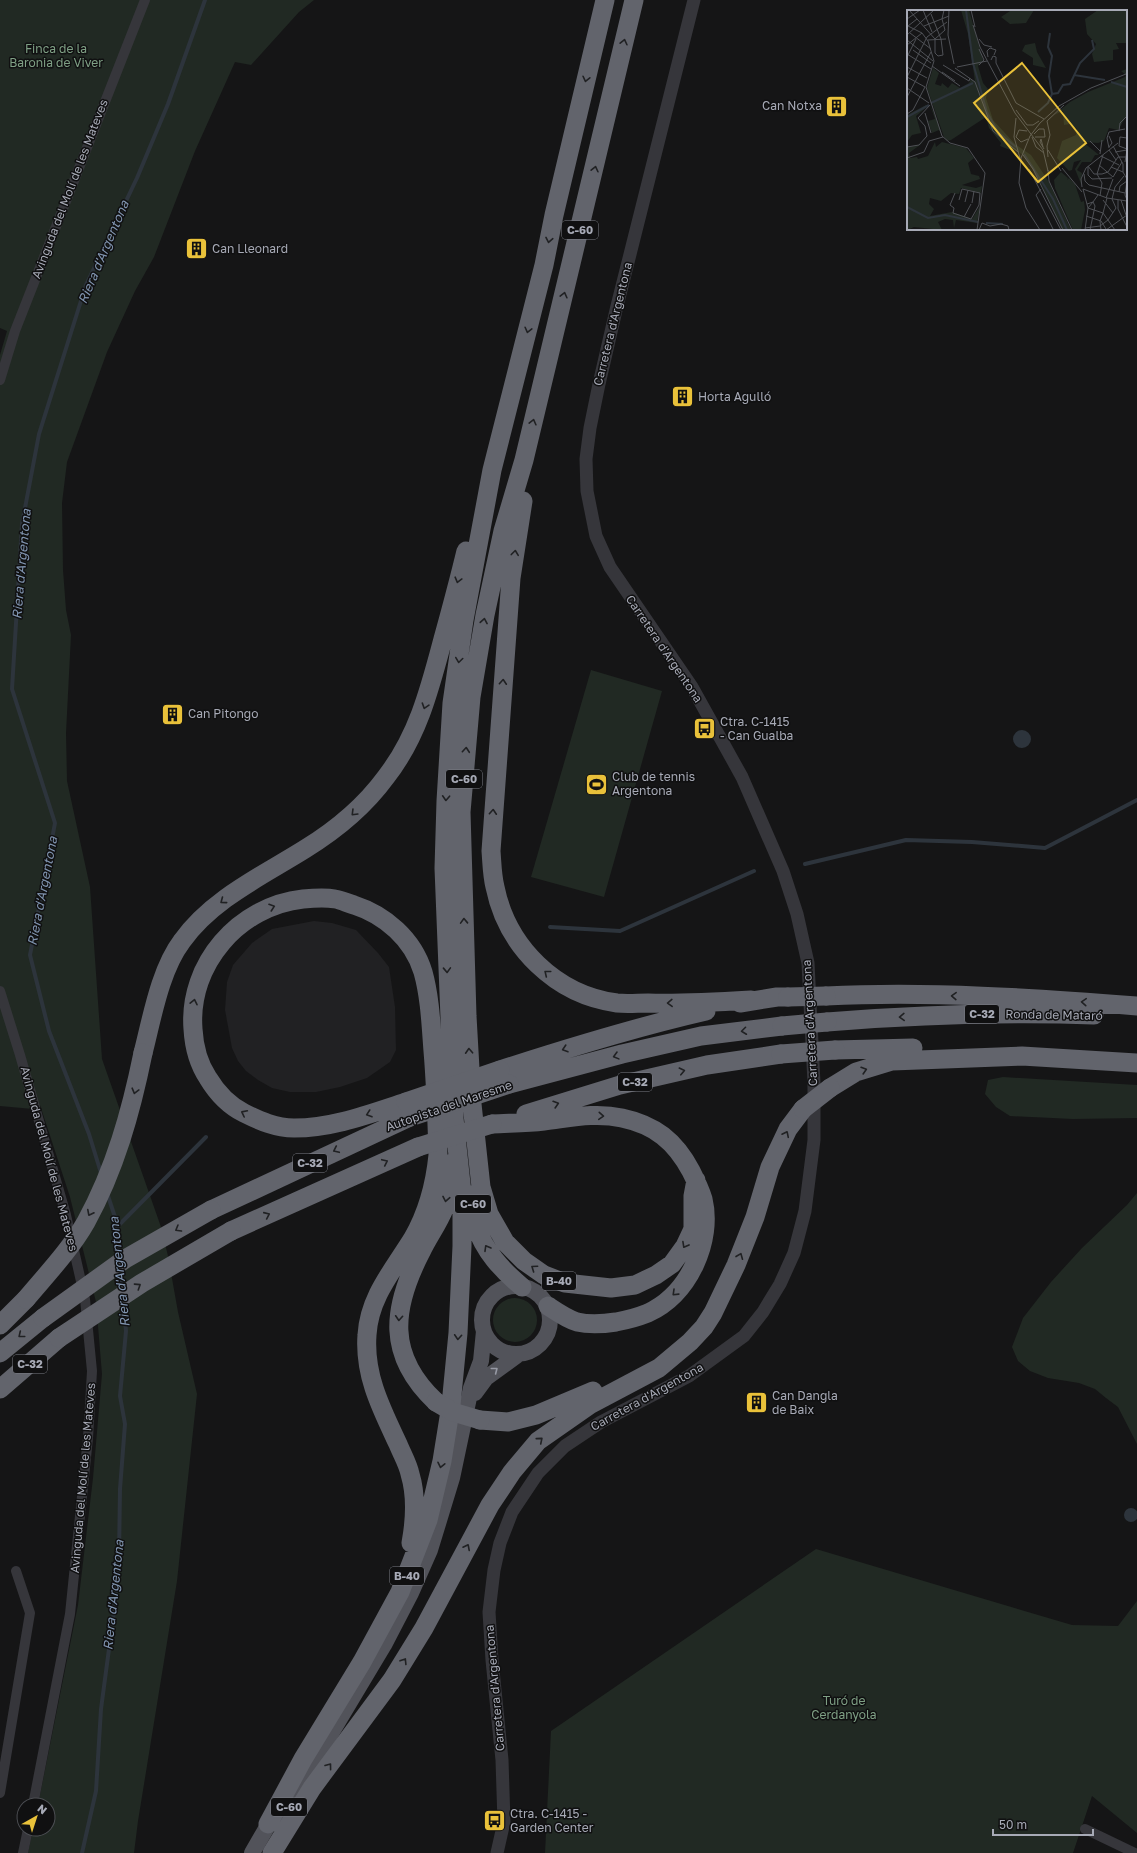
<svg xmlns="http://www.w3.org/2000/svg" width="1137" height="1853" font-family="'Golos Text',sans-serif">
<rect width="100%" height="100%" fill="#151516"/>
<path fill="#212123" d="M314 921 332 923 356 930 378 953 389 967 395 1007 396 1050 390 1062 367 1078 340 1087 316 1092H290L272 1088 258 1080 246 1071 238 1061 232 1048 225 1010 227 982 233 965 252 943 272 929Z"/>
<path fill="#212923" d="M0 0H314L299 12 251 65 235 62 195 151 154 257 135 291 107 352 67 462 62 503 63 570 66 610 71 635 66 733 67 781 90 887 102 1059 161 1227 168 1256 178 1312 197 1394 177 1581 138 1821 134 1853H28L33 1829H48V1805H38L78 1605 93 1478 102 1374 96 1302 70 1197 40 1105 33 1109 0 1106V355L7 331 0 328Z
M591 670 662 691 604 897 531 877Z
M1003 1077 1137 1085V1118L1073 1119 1010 1116 996 1107 985 1094 988 1080Z
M1137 1193V1444L1118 1407 1106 1398 1095 1389 1079 1383 1048 1378 1030 1371 1018 1361 1012 1347 1023 1318 1051 1282 1082 1248 1127 1205Z
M493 1320a22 22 0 1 1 44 0a22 22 0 1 1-44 0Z
M816 1549 1072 1625 1118 1626 1137 1601V1833L1092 1796 1073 1853H545L551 1731Z"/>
<path fill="#2d343c" d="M1013 739a9 9 0 1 1 18 0a9 9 0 1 1-18 0Z
M1124 1515a7 7 0 1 1 14 0a7 7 0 1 1-14 0Z"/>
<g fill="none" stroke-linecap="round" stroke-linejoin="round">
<path stroke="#2d343c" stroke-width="4" d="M805 864 906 840 972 842 1045 848 1137 800
M550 927 620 931 754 871
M101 1173 89 1134 49 1031 30 955 55 823 12 689 22 524 39 434 86 285 137 178 168 104 205 0
M107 1193 115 1217 119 1257
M116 1228 206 1137
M120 1270 122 1289
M82 1853 96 1791 101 1709 113 1619 119 1557 120 1489 125 1424 120 1396 126 1331 123 1302"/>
<path stroke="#36363b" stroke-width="10" d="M0 380 15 331 145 0
M0 991 20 1055 66 1215 85 1299 92 1371 88 1438 70 1614 33 1805
M0 1793 30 1613 16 1571
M1085 1829 1135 1853
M23 1853 28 1829"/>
<path stroke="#36363b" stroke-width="13" d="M497 1853 504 1822 502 1760 492 1660 489 1612 494 1570 500 1543 512 1512 538 1473 565 1446 601 1422 689 1376 744 1336 763 1312 780 1284 794 1253 805 1211 814 1140V1083L808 963 797 914 783 871 742 777 692 687 610 567 596 536 587 491 586 459 590 428 599 384 617 306 694 0"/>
<path stroke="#52535a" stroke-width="16" d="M482 1320a34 34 0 1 1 68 0a34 34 0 1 1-68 0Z
M475 1393 486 1378 519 1354
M283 1820 314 1762 384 1645 411 1593 430 1550 452 1478 471 1388 481 1361 484 1331
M252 1853 274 1815"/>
<path stroke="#62646c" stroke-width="19" d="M634 0 524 460 503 531 485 615 471 697 461 812 467 1016 472 1104 481 1187 489 1214 505 1242 524 1261 544 1275 565 1283 611 1288 635 1285 656 1275 672 1264 685 1246 693 1229V1196L696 1180
M523 501 511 578 491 851C492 863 492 875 495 887 507 947 556 995 617 1003 627 1004 638 1003 648 1003 682 1004 717 1002 751 1000
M826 996C930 991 1034 998 1137 1006
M740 1003 777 997H788
M827 1022C916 1015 1005 1012 1094 1015
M835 1050 913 1048
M143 1053C152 1018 160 970 182 941 212 899 262 876 305 849 336 830 364 807 386 777 418 736 430 688 443 639 451 610 459 580 466 551
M500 1070C568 1048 636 1027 706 1011
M509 1084 622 1054 701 1036 782 1026
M830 1088 856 1072 892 1061 1022 1056 1137 1063
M406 1102C369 1114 333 1128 294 1128 276 1128 260 1121 244 1113 228 1105 217 1093 208 1078 198 1063 194 1047 193 1029 188 964 239 906 303 899 313 898 325 897 335 899 341 900 347 903 354 905 385 915 413 939 423 972 430 997 431 1025 433 1051 436 1086 437 1120 438 1155 435 1185 428 1212 413 1238 394 1269 369 1297 367 1335 364 1375 381 1408 398 1444 402 1454 408 1464 410 1474 417 1497 415 1521 411 1543
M526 1114 620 1085 707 1065 781 1054
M492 1124C509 1123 527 1123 544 1121 570 1118 595 1112 622 1118 655 1125 675 1141 691 1171 695 1179 700 1189 703 1199 713 1241 689 1294 648 1313 638 1317 627 1320 616 1322 603 1324 590 1325 577 1322 567 1319 557 1312 548 1306
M472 1195C473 1205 473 1216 476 1226 484 1251 502 1270 522 1287
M211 1210 410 1117
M231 1231 418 1147
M0 1325 26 1299
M0 1353 43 1318
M0 1389 59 1338
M436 1402C386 1355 392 1308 421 1252 428 1237 438 1224 444 1209 449 1195 451 1178 452 1163
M480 1420 508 1422 536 1415 593 1391
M268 1824 303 1759 362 1662 400 1592 428 1520 442 1461 451 1405 458 1333 462 1246V1193L454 1118 444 868 446 801 452 703 464 620 492 470 544 265 554 215 605 0
M272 1853 312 1788 392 1680 424 1628 490 1505 512 1472 538 1441 591 1404 659 1368 690 1342 704 1327 713 1313 736 1265 755 1217 770 1167 788 1129 803 1109"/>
<path stroke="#62646c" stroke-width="19" d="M788 997 826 996
M782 1026 827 1022
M781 1054 835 1050
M406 1102 500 1070
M803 1109 830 1088
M410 1117 509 1084
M418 1147 492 1124
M26 1299C47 1274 70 1250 86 1222 115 1169 131 1112 143 1053
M43 1318 125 1259 211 1210
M59 1338 142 1283 231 1231
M436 1402 453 1412 480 1420"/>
</g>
<defs><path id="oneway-chevron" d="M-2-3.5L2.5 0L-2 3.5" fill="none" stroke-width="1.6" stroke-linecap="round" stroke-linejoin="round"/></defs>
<g stroke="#202123">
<use href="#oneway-chevron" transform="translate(624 42) rotate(-77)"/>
<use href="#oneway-chevron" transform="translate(586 79) rotate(103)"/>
<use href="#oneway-chevron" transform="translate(595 169) rotate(-77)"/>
<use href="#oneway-chevron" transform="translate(549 240) rotate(101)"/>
<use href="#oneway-chevron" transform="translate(564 295) rotate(-76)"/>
<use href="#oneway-chevron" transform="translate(528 330) rotate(104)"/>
<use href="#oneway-chevron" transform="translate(533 422) rotate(-76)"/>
<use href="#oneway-chevron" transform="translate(515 553) rotate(-83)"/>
<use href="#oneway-chevron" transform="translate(458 580) rotate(105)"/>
<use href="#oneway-chevron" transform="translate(484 621) rotate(-80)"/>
<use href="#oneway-chevron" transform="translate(459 660) rotate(98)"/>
<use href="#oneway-chevron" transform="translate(503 682) rotate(-86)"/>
<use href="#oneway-chevron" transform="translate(425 706) rotate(108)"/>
<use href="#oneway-chevron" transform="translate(466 750) rotate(-85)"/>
<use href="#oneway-chevron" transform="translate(446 798) rotate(93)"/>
<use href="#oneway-chevron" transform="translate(493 812) rotate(-86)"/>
<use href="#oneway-chevron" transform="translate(354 813) rotate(135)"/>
<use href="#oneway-chevron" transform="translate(223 901) rotate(143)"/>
<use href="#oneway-chevron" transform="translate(272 907) rotate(-19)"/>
<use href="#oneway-chevron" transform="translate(464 921) rotate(-92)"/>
<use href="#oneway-chevron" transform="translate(447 970) rotate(88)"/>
<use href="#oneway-chevron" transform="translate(547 973) rotate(-141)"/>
<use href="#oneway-chevron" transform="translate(954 996) rotate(-178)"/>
<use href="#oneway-chevron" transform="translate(194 1002) rotate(-78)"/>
<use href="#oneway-chevron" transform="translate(1084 1002) rotate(-176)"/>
<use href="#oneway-chevron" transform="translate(670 1003) rotate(178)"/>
<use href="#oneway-chevron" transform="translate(902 1017) rotate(178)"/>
<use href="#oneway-chevron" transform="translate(744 1031) rotate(173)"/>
<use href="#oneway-chevron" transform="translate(565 1049) rotate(162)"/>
<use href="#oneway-chevron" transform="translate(469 1051) rotate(-93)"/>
<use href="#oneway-chevron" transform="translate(616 1056) rotate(165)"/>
<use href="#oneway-chevron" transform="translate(864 1070) rotate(-17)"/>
<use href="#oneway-chevron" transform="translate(682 1071) rotate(-13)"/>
<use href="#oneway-chevron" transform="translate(135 1091) rotate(105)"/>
<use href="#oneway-chevron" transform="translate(556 1104) rotate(-17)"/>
<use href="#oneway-chevron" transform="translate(244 1113) rotate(-153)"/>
<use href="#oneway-chevron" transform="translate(369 1114) rotate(161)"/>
<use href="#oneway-chevron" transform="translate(601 1116) rotate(4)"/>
<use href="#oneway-chevron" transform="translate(786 1134) rotate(-64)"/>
<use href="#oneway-chevron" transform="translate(336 1150) rotate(155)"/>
<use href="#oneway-chevron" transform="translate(385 1162) rotate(-25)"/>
<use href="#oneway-chevron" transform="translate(446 1199) rotate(101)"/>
<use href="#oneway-chevron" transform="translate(90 1213) rotate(117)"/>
<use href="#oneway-chevron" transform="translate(267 1215) rotate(-24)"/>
<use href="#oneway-chevron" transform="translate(178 1229) rotate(150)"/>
<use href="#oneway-chevron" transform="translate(685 1245) rotate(119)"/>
<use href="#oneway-chevron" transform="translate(487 1248) rotate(-120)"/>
<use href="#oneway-chevron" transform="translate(740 1256) rotate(-68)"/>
<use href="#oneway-chevron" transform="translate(534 1268) rotate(-145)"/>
<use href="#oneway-chevron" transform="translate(138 1286) rotate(-33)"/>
<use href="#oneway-chevron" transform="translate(675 1293) rotate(136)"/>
<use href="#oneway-chevron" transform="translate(399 1318) rotate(94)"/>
<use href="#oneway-chevron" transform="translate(21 1335) rotate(141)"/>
<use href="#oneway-chevron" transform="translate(458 1337) rotate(94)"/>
<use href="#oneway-chevron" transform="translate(540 1440) rotate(-40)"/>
<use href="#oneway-chevron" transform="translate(441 1465) rotate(102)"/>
<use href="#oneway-chevron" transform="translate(467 1547) rotate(-63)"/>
<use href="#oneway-chevron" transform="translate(404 1661) rotate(-58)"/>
<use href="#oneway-chevron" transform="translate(329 1766) rotate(-53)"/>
</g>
<use stroke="#9699a4" href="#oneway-chevron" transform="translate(495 1370) rotate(-38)"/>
<defs>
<symbol id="building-square" viewBox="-11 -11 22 22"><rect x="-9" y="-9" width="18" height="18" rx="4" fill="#e9c13a" stroke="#101011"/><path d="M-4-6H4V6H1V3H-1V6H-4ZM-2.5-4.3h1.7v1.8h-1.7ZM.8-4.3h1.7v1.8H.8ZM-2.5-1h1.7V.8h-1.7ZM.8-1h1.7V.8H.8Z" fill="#111"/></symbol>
<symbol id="bus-square" viewBox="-11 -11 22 22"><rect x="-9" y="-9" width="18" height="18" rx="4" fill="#e9c13a" stroke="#101011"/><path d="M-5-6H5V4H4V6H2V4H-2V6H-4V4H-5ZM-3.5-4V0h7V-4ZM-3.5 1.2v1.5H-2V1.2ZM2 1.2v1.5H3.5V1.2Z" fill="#111"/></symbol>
<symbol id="stadium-square" viewBox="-11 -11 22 22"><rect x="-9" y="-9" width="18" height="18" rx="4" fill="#e9c13a" stroke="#101011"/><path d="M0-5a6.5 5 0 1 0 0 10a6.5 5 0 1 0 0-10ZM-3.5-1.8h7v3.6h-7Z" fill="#111"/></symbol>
</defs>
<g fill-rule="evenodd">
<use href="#building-square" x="824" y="94" width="25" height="25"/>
<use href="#building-square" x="184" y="236" width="25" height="25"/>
<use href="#building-square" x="670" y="384" width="25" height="25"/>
<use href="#building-square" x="160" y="702" width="25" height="25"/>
<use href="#bus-square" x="692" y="716" width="25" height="25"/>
<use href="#stadium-square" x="584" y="772" width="25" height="25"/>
<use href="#building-square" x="744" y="1390" width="25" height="25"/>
<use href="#bus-square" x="482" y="1808" width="25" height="25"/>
</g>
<g text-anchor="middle" stroke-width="3" stroke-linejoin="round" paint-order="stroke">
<g fill="#101011" stroke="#7a7c84" stroke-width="1">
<rect x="562" y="221" width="36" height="18" rx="3"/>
<rect x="446" y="770" width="36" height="18" rx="3"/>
<rect x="965" y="1005" width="34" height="18" rx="3"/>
<rect x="618" y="1073" width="34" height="18" rx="3"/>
<rect x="293" y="1154" width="34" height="18" rx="3"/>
<rect x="455" y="1195" width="36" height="18" rx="3"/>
<rect x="542" y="1272" width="34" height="18" rx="3"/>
<rect x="13" y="1355" width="34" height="18" rx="3"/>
<rect x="390" y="1567" width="34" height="18" rx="3"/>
<rect x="271" y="1798" width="36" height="18" rx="3"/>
</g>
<g font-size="11" font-weight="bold" fill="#a7aab6">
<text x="580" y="234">C-60</text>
<text x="464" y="783">C-60</text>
<text x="982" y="1018">C-32</text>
<text x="635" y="1086">C-32</text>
<text x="310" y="1167">C-32</text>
<text x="473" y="1208">C-60</text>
<text x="559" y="1285">B-40</text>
<text x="30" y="1368">C-32</text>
<text x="407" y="1580">B-40</text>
<text x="289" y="1811">C-60</text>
</g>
<g font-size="12" fill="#7fa085" stroke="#101011">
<text x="56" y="53">Finca de la<tspan x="56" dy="14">Baronia de Viver</tspan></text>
<text x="844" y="1705">Turó de<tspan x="844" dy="14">Cerdanyola</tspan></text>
</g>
<g font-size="12" fill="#a7aab6" stroke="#101011" text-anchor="start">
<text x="822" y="110" text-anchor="end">Can Notxa</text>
<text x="212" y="253">Can Lleonard</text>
<text x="698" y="401">Horta Agulló</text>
<text x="188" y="718">Can Pitongo</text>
<text x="720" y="726">Ctra. C-1415<tspan x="720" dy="14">- Can Gualba</tspan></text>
<text x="612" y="781">Club de tennis<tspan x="612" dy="14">Argentona</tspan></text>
<text x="772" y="1400">Can Dangla<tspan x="772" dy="14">de Baix</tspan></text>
<text x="510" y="1818">Ctra. C-1415 -<tspan x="510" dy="14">Garden Center</tspan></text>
</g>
<g font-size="12" fill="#a7aab6" stroke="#101011">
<text transform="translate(70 189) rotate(-69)" y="4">Avinguda del Molí de les Mateves</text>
<text transform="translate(613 324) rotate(-76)" y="4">Carretera d'Argentona</text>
<text transform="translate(664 649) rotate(56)" y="4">Carretera d'Argentona</text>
<text transform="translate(1054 1015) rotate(1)" y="4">Ronda de Mataró</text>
<text transform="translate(810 1023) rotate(-93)" y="4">Carretera d'Argentona</text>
<text transform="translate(449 1106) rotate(-19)" y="4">Autopista del Maresme</text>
<text transform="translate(49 1159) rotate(75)" y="4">Avinguda del Molí de les Mateves</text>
<text transform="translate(647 1397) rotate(-29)" y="4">Carretera d'Argentona</text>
<text transform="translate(83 1478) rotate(-85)" y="4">Avinguda del Molí de les Mateves</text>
<text transform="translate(495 1688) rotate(-95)" y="4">Carretera d'Argentona</text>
</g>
<g font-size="13" font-style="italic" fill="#8094af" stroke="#101011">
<text transform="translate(103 252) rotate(-67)" y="5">Riera d'Argentona</text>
<text transform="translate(21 564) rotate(-85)" y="5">Riera d'Argentona</text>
<text transform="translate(42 891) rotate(-79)" y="5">Riera d'Argentona</text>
<text transform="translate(119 1272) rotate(-96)" y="5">Riera d'Argentona</text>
<text transform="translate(113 1595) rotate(-84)" y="5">Riera d'Argentona</text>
</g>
</g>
<g transform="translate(907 10)">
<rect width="220" height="220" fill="#151516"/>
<path d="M54 0H62L76 50 71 56 76 73 81 79 79 88 86 110 108 134 124 145 142 172 164 220H156L126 159 116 145 107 139 103 140 93 136 94 133 82 118 79 107 44 130 40 131 37 127 20 78 26 58 32 63 28 74 34 76 35 73 41 78 45 73 53 78 62 73 64 69 68 71 61 24ZM127 0 119 13 103 14 94 7 103 1ZM220 0V33H209L212 39 206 40V50L187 52 185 44 189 34 180 24 178 9 191 0ZM128 33 130 42 139 58 126 55V48L115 41 118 35ZM220 59V105L211 120 202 118 197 131 191 133 176 132 192 145H188L184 152H175L170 160 175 163 174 174 168 159 174 150 167 152 165 160 162 161 150 148 155 131 169 125 170 119 163 114 157 115 156 101 147 105 163 92 181 82 218 67 219 65 214 61ZM19 95 20 97 9 106 14 123 5 125 0 132V105ZM23 95 29 108 36 127 32 120 25 123 21 111 28 109ZM17 132 2 143 3 148 10 147 11 149 21 146 28 132 29 137 35 132 59 138 67 148 61 153 64 164 72 166 73 169 55 175 69 178 75 176 74 183 54 178 52 184 44 183 34 191 23 188 22 194 27 199 23 206 45 202 65 209 73 196 70 213 49 210 47 218 46 210 38 209 31 212 35 220 7 217 0 220V137L10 136ZM154 162 161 168 160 170 162 168 168 174 174 192 177 191 178 200 174 220H166L148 178 147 170Z" fill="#212923"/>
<path fill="none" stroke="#2d343c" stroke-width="2" d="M59 0 66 53 80 102 91 122 109 137M143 23 141 37 145 46 142 66 145 84M167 65 198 70M204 72 220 77M24 93 66 73M131 102 141 93 145 84 151 83 156 75 163 74 173 53 187 39 185 30M0 107 22 95M117 144 146 189 160 220M0 197 21 208 38 205 71 212M79 213 96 214"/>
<path fill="none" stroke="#4f5156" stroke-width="1" d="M2 0 28 29M16 0 25 22M42 0 41 25 47 54M64 0 68 17M24 4 34 29 36 45M0 9 13 0M10 9 1 16 15 23 21 31 27 51 19 77 35 126 43 133 61 138 78 163 70 220M66 15 73 37 108 103 136 140 141 161M17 16 42 6M3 23 24 39M0 25 27 0M28 29 38 20 35 9 37 0M28 29V43L31 46 36 45M72 29 77 35 85 37M0 30 26 51M21 30 39 29M0 35 15 23M6 40 24 53M0 44 24 59M0 47 9 29M81 47 80 41 83 38 89 40 87 45M84 50 86 46 89 47V53L109 93 137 109M36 55 62 71 63 68M72 55 77 50 72 39M25 56 53 76M0 57 20 68M50 57 80 51M48 58 68 72 86 121 111 142M35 62 48 71M0 67 20 27 40 12M0 67 18 77M0 78 22 93M0 87 24 42M109 100 120 115H126L132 111M18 103 24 123M0 104 6 100 18 77M109 108 107 127 113 148M120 121 112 120 109 127 114 132 121 129M212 121 213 113 220 106M127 124 132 119H137M202 126 205 133 202 137M125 127 129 137 137 143M128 127H138L137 119M220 128 213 127 212 136 220 139M22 131 36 127M183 131 193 141M206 136 216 154V162L220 169M0 137 12 135 20 126 18 116 11 108 23 95M136 137 134 129 133 132 137 139M202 138 200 128 202 122 218 119M141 140 154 161M202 140 209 150M208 142 220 140M193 144 195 130M116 145 126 159 156 220M194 146 212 155M141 147 140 136 143 125 140 111 157 95M0 148 17 142 22 131M218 152 220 140M192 155 206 167M181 156 187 164H195L201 162 211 147H220M181 157V165L185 169 205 168M204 157 216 162M155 158 175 182M122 159 154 220M141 160 142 171 165 220M177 164 178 171 182 175 218 183M206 167 215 152M220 170 218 185 220 190M175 177 174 169 179 158 211 133M134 179 129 185 146 219M176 179 200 188 220 191M176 179 181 198 178 220M212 182 213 176 220 171M48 183 43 195 47 198 46 203 64 209 72 195 73 183 55 179 52 190M193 186 195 173 190 164 196 145M199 188 206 169M200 188 196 203 208 220M205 189 208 177 217 166M196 190 206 203M211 190V199L220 217M214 190 219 205M58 192 61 180M65 193 67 181M180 194 186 192 191 185M188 196 186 192 181 198 196 203 193 211 194 220M179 206 194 211 199 219M57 207 64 194M178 218 193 216 201 210 209 198 205 189M72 220 75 213 83 216 94 214 101 216 102 220M133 220 119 198 112 173 114 148 123 126 133 113 152 96 184 78 219 64M183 220 188 196M199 220 220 205"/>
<path fill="#e9c13a" fill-opacity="0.15" stroke="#e9c13a" stroke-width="2" d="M115 53 179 133 131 172 67 93Z"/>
<rect width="220" height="220" fill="none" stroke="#a7aab6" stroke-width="2"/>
</g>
<g transform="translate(36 1817) rotate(39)"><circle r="19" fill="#101011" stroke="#4c4e53"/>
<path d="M0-3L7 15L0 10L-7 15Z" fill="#e9c13a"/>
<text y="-6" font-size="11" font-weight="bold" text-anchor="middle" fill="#a7aab6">N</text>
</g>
<path d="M993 1829v6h100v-6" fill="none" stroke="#a7aab6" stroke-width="2"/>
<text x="999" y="1829" font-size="12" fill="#a7aab6" stroke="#101011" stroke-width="3" paint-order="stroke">50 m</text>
</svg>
